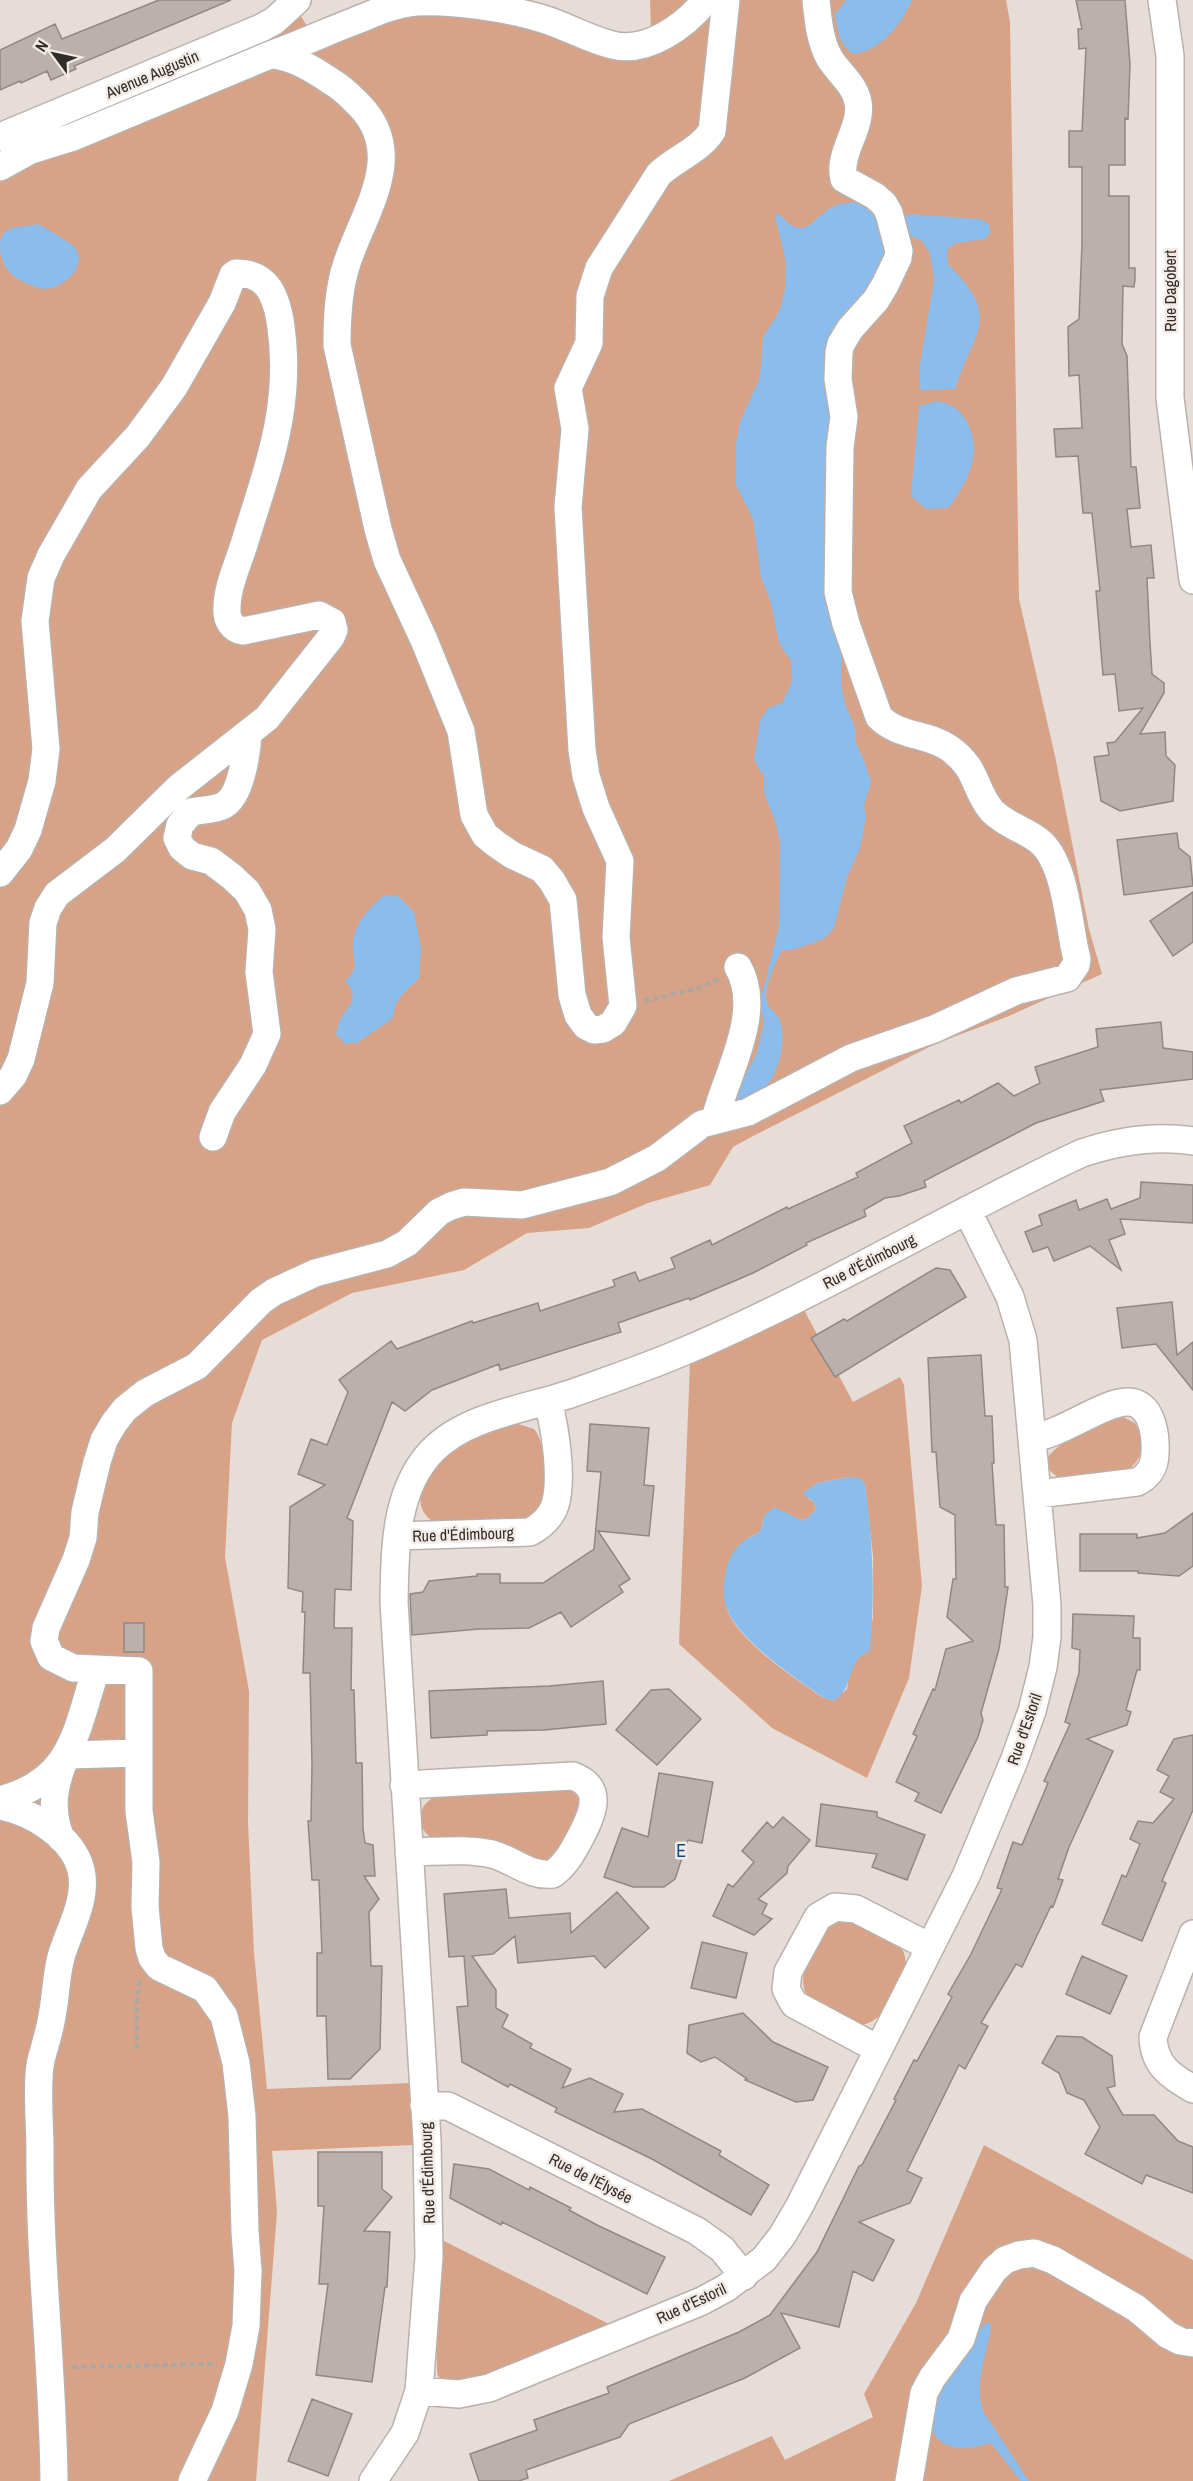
<svg xmlns="http://www.w3.org/2000/svg" width="1193" height="2481" font-family="'Archivo Narrow',sans-serif">
<rect width="100%" height="100%" fill="#e7ddd8"/>
<path fill="#d8a286" fill-rule="evenodd" d="M381 0 615 37 651 31 650 0H1006L1010 22 1019 599 1055 756 1089 929 1102 974 1009 1016 935 1044 753 1136 733 1147 710 1185 648 1203 589 1228 527 1233 464 1270 352 1293 262 1340 232 1423 225 1557 249 1691 248 1823 254 1953 267 2089 411 2083 415 2145 272 2151 277 2212 256 2481H0V153L274 37 301 16 309 30Z
M803 1308 853 1402 900 1377 904 1385 922 1586 909 1678 867 1778 772 1728 679 1644 690 1363ZM848 1477 865 1485 873 1556V1618L862 1654 855 1661 849 1676 847 1689 833 1701 822 1697C794 1678 744 1645 729 1614 722 1599 724 1583 727 1568 731 1551 744 1538 760 1532L765 1515 782 1512 801 1520 808 1518 816 1509 814 1502 809 1499 804 1492 818 1483Z
M1121 1416 1135 1423C1146 1442 1144 1460 1125 1472L1060 1479 1048 1469 1046 1461C1053 1443 1102 1421 1121 1416Z
M515 1423 534 1429C547 1445 551 1491 540 1509 537 1512 532 1516 529 1519L434 1522C399 1500 440 1457 464 1443 480 1434 498 1429 515 1423Z
M570 1789C596 1808 565 1840 552 1858L542 1861 436 1840C415 1832 415 1804 437 1796Z
M846 1920C859 1923 895 1938 902 1949 905 1954 906 1961 906 1967 895 1989 888 2021 861 2025L807 1996C794 1972 817 1946 828 1925Z
M984 2145 1193 2260V2481H669L772 2436 785 2460 873 2417 864 2394 916 2303Z
M442 2240 613 2326C589 2335 452 2397 438 2376 434 2370 442 2257 442 2240Z"/>
<path fill="#8abdeb" d="M846 0H912C901 25 881 51 853 54 839 44 837 30 835 14Z
M855 202 889 221 909 214 981 219 989 224 990 233 985 239 956 243 947 249 948 264C1003 319 974 329 955 389L920 390 919 371 934 280 930 253 921 240 903 233 889 261 845 321 841 684 845 704 855 727 856 743 864 760 871 782 864 805 866 817 860 848 847 877 834 928 824 939 792 950H782C775 964 766 982 766 998 767 1010 777 1011 780 1021 787 1045 778 1081 756 1096 748 1100 739 1103 730 1107L757 1052 764 1023 760 1003 779 926 780 843 776 823 764 793V776L754 760 760 720 768 708 782 703 792 681 791 661 779 643 771 603 761 577 753 519 736 485V443L740 422 760 377 763 337 779 312 785 289 786 262 775 216 778 213C806 243 807 222 832 207 838 203 848 203 855 202Z
M38 224C46 228 72 243 76 249 87 268 62 289 44 289 40 289 35 286 31 285 12 279 0 266 0 246 0 223 22 228 38 224Z
M937 401C948 403 957 407 964 417 985 448 969 481 948 508L926 509 911 496 919 406Z
M384 895H397L414 912 421 948 419 978C406 991 394 999 393 1018L357 1043 345 1044 336 1034C337 1030 338 1024 340 1020 350 1002 360 1000 345 980 362 967 351 958 353 942 355 922 370 907 384 895Z
M848 1477 861 1478 865 1485C873 1541 875 1595 870 1651 845 1659 855 1691 833 1701L822 1697C794 1677 734 1638 725 1603 722 1592 724 1583 726 1571 731 1550 741 1540 760 1532L765 1515 774 1507 801 1520 808 1518 816 1509 814 1502 804 1495V1492L818 1483Z
M991 2323C989 2354 973 2378 983 2411L1029 2481H1021L991 2443C982 2445 972 2448 963 2448 927 2447 925 2417 939 2392 951 2370 967 2350 980 2329L985 2324Z"/>
<path fill="#bab1ac" stroke="#918884" stroke-width="1.5" d="M159 0H231L74 66 76 69 51 80 47 71 21 83 20 81 0 90V50L55 24 62 39Z
M1076 0H1125L1130 64 1128 119 1125 118V165H1109V196H1129V268H1135V279L1134 287 1123 286 1122 344 1127 356 1131 467H1136L1140 508 1127 509 1131 547 1151 545 1154 578H1147L1150 643 1152 674 1164 683V693L1140 734 1165 732 1166 756 1175 765 1173 801 1120 811 1101 801 1094 757 1109 755 1107 743 1115 742 1143 708 1119 711 1115 674 1103 675 1096 591H1100L1092 513H1083L1078 456 1056 457 1054 429 1082 428 1079 375 1069 376 1068 327 1079 319 1082 243V167H1069V131H1082L1086 48 1079 49 1078 29H1082Z
M1177 833 1179 848 1190 857 1193 886 1124 895 1117 840Z
M1193 892V942L1173 956 1150 921Z
M1161 1022 1163 1048 1193 1052V1079L1100 1090 1104 1101 1036 1123 924 1181 926 1187 899 1196 885 1198 864 1210 866 1216 806 1243 807 1245 753 1273 690 1300 689 1298 618 1323 621 1332 500 1370 499 1364 432 1390 405 1411 392 1402 347 1518 353 1521 351 1590 335 1589 334 1628H352L351 1690H354L356 1763H362L363 1829 365 1843 373 1845 375 1876H364L379 1899 369 1912 371 1966H382L380 2049 350 2079H328L326 2016H317V1953H322L319 1880H312L308 1821H311L312 1764 310 1673H303L305 1612H302L303 1592 288 1588 290 1507 325 1485 298 1474 311 1439 327 1445 348 1392 339 1380 391 1341 397 1349 472 1321 473 1323 538 1303 540 1311 615 1286 613 1280 635 1272 639 1281 675 1268 671 1258 710 1240 712 1245 787 1207 788 1209 858 1177 856 1173 912 1143 904 1126 959 1100 961 1103 998 1083 1014 1096 1040 1083 1035 1067 1098 1047 1096 1029Z
M1141 1182 1193 1185V1223L1120 1219 1125 1234 1109 1240 1121 1270 1090 1246 1054 1261 1048 1247 1033 1252 1025 1232 1042 1225 1039 1215 1076 1200 1079 1210 1107 1199 1111 1209 1140 1198Z
M936 1268 950 1270 966 1297 835 1377 811 1338 844 1319 847 1321Z
M1172 1302 1177 1355 1193 1342V1390L1156 1344 1122 1348 1117 1308Z
M981 1355 985 1416H992L994 1463H992L996 1525H1004L1005 1587H1008L999 1649 981 1713 983 1720 978 1737 941 1813 915 1801 919 1793 896 1782 917 1736 913 1734 933 1689 935 1690 946 1649 973 1641 947 1617 953 1579H956L955 1515 940 1507 936 1452H932L928 1358Z
M590 1424 649 1428 644 1485 654 1486 649 1536 598 1531 630 1579 619 1586 623 1592 571 1627 561 1612 529 1628 479 1629 412 1635 410 1594 423 1592 429 1581 477 1576V1574H500V1583H543L594 1549 601 1472 587 1471Z
M1193 1513V1566L1179 1576 1138 1573V1571H1080V1534H1137V1538L1165 1533Z
M1073 1614 1134 1616 1133 1638H1140V1670H1137L1126 1710 1131 1712 1127 1725 1087 1739 1113 1751 1069 1847 1058 1879 1063 1880 1053 1907 1051 1906 1022 1967 1016 1964 981 2023 988 2026 965 2069 959 2065 907 2171 922 2178 910 2203 859 2222 894 2240 873 2281 853 2271 839 2327 781 2313 800 2348 745 2378 629 2424 620 2437 526 2470 528 2478 519 2481H479L470 2454 537 2430 534 2420 609 2393 607 2387 739 2332 770 2315 817 2252 859 2166 862 2165 896 2100 894 2099 914 2060 917 2061 952 1997 948 1994 971 1954 1002 1889 997 1888 1013 1842 1022 1845 1048 1783 1044 1781 1070 1724 1065 1722 1079 1673 1080 1650 1072 1648Z
M124 1623H144V1652H124Z
M603 1681 606 1724 544 1730 487 1731V1735L431 1738 429 1691 549 1686Z
M669 1689 701 1719 657 1765 616 1730 651 1690Z
M1193 1735V1810L1162 1881 1166 1883 1142 1941 1102 1924 1122 1875 1126 1877 1140 1844 1130 1839 1138 1821 1153 1823 1174 1799 1160 1792 1169 1776 1157 1770 1174 1739Z
M659 1773 713 1782 702 1843 688 1840 675 1879 664 1887H633L604 1877 622 1828 648 1837Z
M821 1804 877 1812V1817L925 1835 907 1880 872 1867 877 1854 816 1846Z
M783 1817 810 1840 788 1866 787 1873 758 1899 767 1904 762 1914 772 1919 754 1935 713 1916 728 1884 733 1887 754 1862 742 1851 767 1822 773 1828Z
M506 1889 509 1918 570 1913 571 1933 617 1892 649 1928 605 1968 594 1956 518 1963 515 1936 493 1954 472 1956 496 1990V2008L508 2015 502 2027 532 2044 530 2048 571 2069 562 2088 590 2078 623 2094 614 2112 642 2109 721 2151 719 2155 769 2185 751 2215 652 2159 555 2112 557 2108 510 2084 508 2087 462 2062 457 2007 468 2006 464 1956 449 1957 444 1894Z
M702 1942 747 1953 736 1998 691 1988Z
M1082 1956 1127 1976 1110 2014 1066 1994Z
M743 2013 773 2042 828 2067 813 2100 796 2102 745 2080 747 2079 715 2057 701 2062 687 2053 689 2025Z
M1057 2036 1082 2037 1112 2056 1115 2086 1107 2088 1123 2115H1154L1178 2141 1193 2147V2193L1146 2175 1142 2184 1085 2154 1100 2127 1084 2100 1067 2093 1059 2073 1042 2063Z
M318 2152H382V2189L392 2197 364 2231 390 2232 387 2287H385L372 2382 316 2375 328 2284H319L324 2206H318Z
M454 2164 489 2169 529 2190 530 2187 571 2208 569 2210 597 2225 665 2257 647 2294 502 2222 501 2225 450 2198Z
M312 2399 352 2414 328 2476 288 2461Z"/>
<g fill="none" stroke-linecap="round" stroke-linejoin="round">
<defs>
<path id="minor" d="M1162 0 1170 56V398L1193 580
M270 55C298 45 326 32 355 21 375 13 394 4 416 2 455 0 506 8 543 19 566 26 588 39 612 45 647 54 685 26 706 0
M0 137 261 28 274 21 297 0
M0 167 31 150 73 137 270 55C291 55 314 70 332 82 343 88 351 97 360 106 407 155 364 211 347 263 338 289 337 319 337 345L378 529 387 560 424 640 461 731 474 815 485 835 496 844 512 855 542 869 552 881 563 900 572 995 578 1015 586 1026 594 1030 603 1029 613 1023 623 1006 616 937 620 861 596 808 586 776 582 750 568 507 575 429 568 388 589 343 590 296 599 268 659 174C675 159 700 150 712 131L726 0
M0 873 19 849 28 830 42 781 46 749 35 621 41 578 51 555 89 489 138 436 174 387 222 303 233 275 236 273C266 273 275 293 280 320 293 402 270 461 246 538 240 560 227 585 227 608 226 620 232 629 243 631L319 615 332 622 334 630 331 637 267 718 178 788 115 850 57 894 48 908 43 923 40 983 21 1059 13 1076 0 1091
M715 1119C726 1074 764 1012 738 967
M213 1137 222 1112 253 1065 267 1034 259 972 262 929 258 910 247 891 231 876 211 861 192 856 182 848 177 838 180 825 191 812C200 810 216 810 224 805 241 796 247 752 248 734
M1032 1438C1065 1433 1101 1403 1127 1402 1152 1401 1156 1435 1155 1453 1155 1466 1149 1476 1137 1482L1038 1494
M397 1536 530 1532C541 1526 551 1517 555 1505 563 1478 555 1428 548 1401
M404 1785 573 1776C604 1788 593 1813 581 1836 573 1851 567 1863 553 1874 530 1877 514 1860 492 1854 465 1848 436 1852 409 1852
M0 1800C73 1781 76 1731 96 1669
M0 1806C31 1811 73 1837 81 1870 88 1900 69 1929 61 1957 56 1976 56 1996 52 2016 50 2030 45 2045 41 2060 36 2082 40 2125 40 2150 39 2261 53 2370 54 2481
M61 1838C49 1809 54 1782 67 1755L139 1753
M1193 1934 1153 2037C1154 2065 1170 2076 1193 2089
M878 2049 794 2004 786 1989 788 1972 818 1917 835 1907 856 1909 930 1947
M424 2105 448 2106 697 2231 722 2249 744 2276
M419 2391 459 2394 489 2388 702 2301 726 2288 764 2259 782 2236 799 2207 966 1876 1014 1761 1032 1711 1043 1667 1047 1637V1605L1023 1340 1010 1297 967 1210
M192 2481 225 2411 239 2364 246 2326 248 2271 245 2232 242 2116 236 2063 224 2016 205 1989 159 1967 152 1958 149 1948 145 1907 146 1862 139 1811V1671L73 1668 51 1657 44 1641 46 1628 76 1560 83 1538 85 1512 97 1462 104 1440 114 1423 125 1409 145 1393 197 1366 261 1301 274 1292 315 1273 387 1254 407 1243 439 1212 451 1206 464 1202 522 1205 610 1182 657 1158 702 1124 748 1112 851 1058 934 1029 1016 991 1067 978 1076 965 1077 959C1068 926 1067 862 1038 840 1023 829 1006 825 992 811 973 789 979 769 949 748 927 733 899 737 879 717L846 624 838 592 840 447 844 417 838 379 839 352 841 344 850 329 876 300 885 285 898 258 899 251 889 213 884 204 875 196 844 179C837 153 863 128 858 102 855 85 839 73 830 59 820 42 818 20 816 0
M373 2481 405 2433 419 2391 429 2257 427 2140 394 1602C395 1551 394 1491 432 1451 467 1415 527 1409 573 1393 609 1380 645 1368 680 1353 818 1295 947 1216 1082 1153 1118 1141 1155 1135 1193 1141
M909 2481 924 2393 932 2378 961 2339 973 2301 994 2270 1005 2260 1019 2255 1034 2253 1053 2260 1136 2308 1168 2335 1180 2341 1193 2343"/>
</defs>
<use href="#minor" stroke="#bab1ac" stroke-width="30"/>
<path stroke="#aea6a1" stroke-width="4" stroke-dasharray="6 3" stroke-linecap="butt" d="M644 1001 696 989 720 978
M137 2049V2001L140 1978
M72 2367 217 2364"/>
<use href="#minor" stroke="#fff" stroke-width="27"/>
</g>
<g text-anchor="middle" stroke-width="5" stroke-linejoin="round" paint-order="stroke">
<g font-size="16" fill="#302c2a" stroke="#f4eae5">
<text transform="translate(152 74) rotate(-23)" y="6">Avenue Augustin</text>
<text transform="translate(1170 291) rotate(-90)" y="6">Rue Dagobert</text>
<text transform="translate(869 1261) rotate(-27)" y="6">Rue d'Édimbourg</text>
<text transform="translate(463 1534) rotate(-2)" y="6">Rue d'Édimbourg</text>
<text transform="translate(1024 1729) rotate(-71)" y="6">Rue d'Estoril</text>
<text transform="translate(427 2173) rotate(-92)" y="6">Rue d'Édimbourg</text>
<text transform="translate(591 2178) rotate(27)" y="6">Rue de l'Élysée</text>
<text transform="translate(691 2303) rotate(-25)" y="6">Rue d'Estoril</text>
</g>
<g font-size="18" letter-spacing="1.5" fill="#0a4b7a" stroke="#f4eae5">
<text x="682" y="1857">E</text>
</g>
</g>
<g transform="translate(54 54) rotate(303)" stroke="#f4eae5" stroke-width="4.5" paint-order="stroke">
<path d="M0-4.5L10 22L0 15L-10 22Z" fill="#302c2a"/>
<text y="-9" font-size="16" font-weight="bold" text-anchor="middle" fill="#302c2a">N</text>
</g>
</svg>
